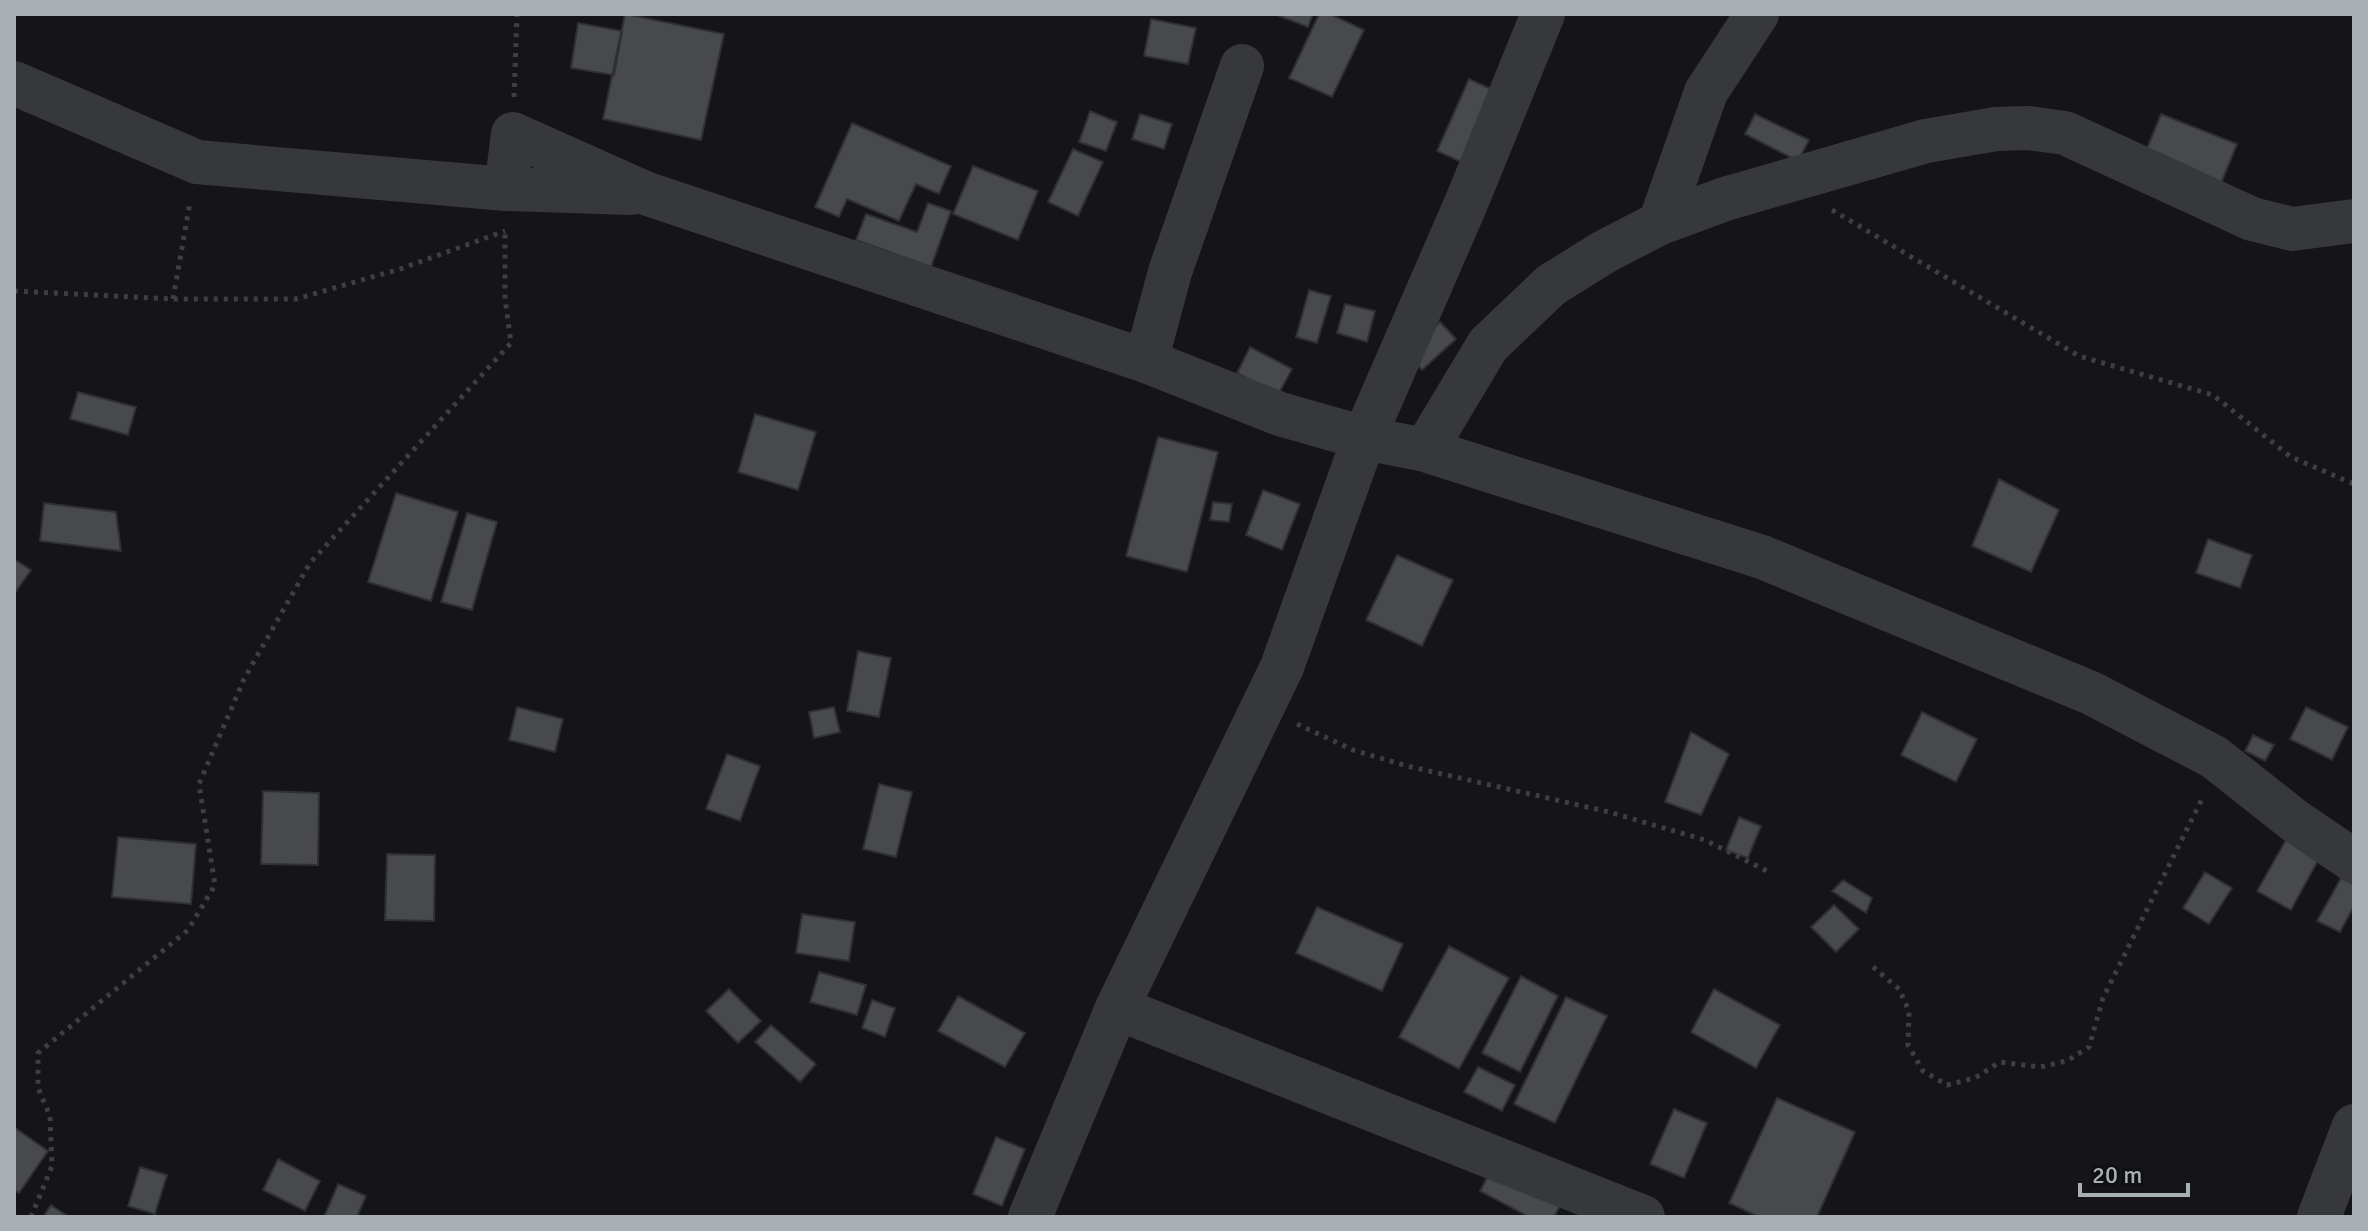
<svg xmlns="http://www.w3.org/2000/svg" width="2368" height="1231" font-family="Signika,sans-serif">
<rect width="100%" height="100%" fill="#151517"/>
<path fill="#47494c" stroke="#2f3032" stroke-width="2" d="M625 14 724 34 701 140 603 119Z
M1274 14H1313L1308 27Z
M1319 14H1330L1364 30 1332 97 1289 78Z
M1151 19 1196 28 1188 64 1144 56Z
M578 23 622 31 614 75 571 68Z
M1469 79 1509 97 1477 169 1437 151Z
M1090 111 1117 122 1106 151 1079 142Z
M1140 114 1172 124 1164 149 1132 139Z
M1755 114 1809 140 1798 161 1745 134Z
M2161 114 2237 144 2220 186 2144 156Z
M852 123 951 166 939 194 916 184 899 221 847 199 839 217 815 207Z
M1073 149 1103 162 1078 216 1048 202Z
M973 166 1038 191 1018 240 953 214Z
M928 203 951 211 931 267 856 240 866 214 917 232Z
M1309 290 1331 296 1317 343 1296 337Z
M1345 304 1375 311 1367 342 1337 333Z
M1440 322 1456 339 1422 370 1405 352Z
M1250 347 1292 369 1278 395 1237 373Z
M78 392 136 407 128 435 70 419Z
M755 414 816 432 798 490 738 472Z
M1158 437 1218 452 1187 572 1126 556Z
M1999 479 2059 510 2031 572 1972 546Z
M1263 490 1300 504 1282 550 1246 535Z
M396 493 458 512 431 601 368 582Z
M1213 502 1232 504 1229 522 1210 520Z
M44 503 116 512 121 551 40 541Z
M467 513 497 522 472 610 441 602Z
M2208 539 2252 555 2240 588 2196 573Z
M1397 555 1453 580 1422 646 1366 620Z
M14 559 31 570 14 594Z
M858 651 891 658 879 717 847 711Z
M517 707 563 719 555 752 509 740Z
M834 707 840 732 814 738 809 712Z
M2306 707 2348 727 2332 760 2290 739Z
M1922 712 1977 739 1956 782 1901 755Z
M1691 732 1729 754 1701 815 1665 802Z
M2253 735 2274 745 2265 761 2245 751Z
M727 754 760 766 740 821 706 809Z
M879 784 912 792 896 857 863 849Z
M263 791 319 793 318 865 261 864Z
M1739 817 1761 826 1748 858 1726 850Z
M118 837 196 844 191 904 112 897Z
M2287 838 2320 857 2291 910 2257 891Z
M387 854 435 855 434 921 385 920Z
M2205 872 2232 888 2209 924 2183 908Z
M2341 878 2354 884V906L2340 932 2317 921Z
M1843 880 1872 898 1866 913 1832 891Z
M1834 905 1859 929 1836 952 1811 927Z
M1317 907 1403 944 1382 991 1296 953Z
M802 914 855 922 849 961 796 953Z
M1449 946 1509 978 1459 1069 1399 1037Z
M819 972 866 985 857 1015 810 1002Z
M1521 976 1558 996 1520 1072 1482 1053Z
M729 989 761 1021 738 1043 706 1011Z
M1714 989 1780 1025 1756 1068 1691 1032Z
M958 996 1025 1033 1005 1067 938 1031Z
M1566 997 1607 1016 1555 1123 1514 1104Z
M872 1000 895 1008 885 1037 862 1028Z
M771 1025 816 1064 800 1082 755 1042Z
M1478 1067 1515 1085 1502 1111 1464 1092Z
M1777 1098 1855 1132 1817 1217H1759L1729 1203Z
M1674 1109 1707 1123 1684 1178 1650 1164Z
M14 1127 48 1151 19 1193 14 1190Z
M996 1137 1025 1149 1002 1206 973 1194Z
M278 1159 320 1181 305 1211 263 1190Z
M140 1167 167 1175 155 1214 128 1206Z
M1491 1170 1560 1206 1554 1217H1529L1480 1191Z
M338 1184 366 1196 357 1217H324Z
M51 1205 69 1217H43Z"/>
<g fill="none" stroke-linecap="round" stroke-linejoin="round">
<path stroke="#3d3f42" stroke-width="5" stroke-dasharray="4 6" stroke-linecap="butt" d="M514 97 517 14
M1832 210 2079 356 2213 395 2291 457 2354 484
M14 291 173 299H296L400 269 505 231
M173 299 190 202
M1297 724 1353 750 1407 766 1609 812 1705 840 1767 871
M1873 967 1899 989 1909 1011 1908 1045 1923 1071 1947 1085 1975 1078 2000 1062 2040 1067 2067 1061 2089 1047 2103 998 2202 799
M31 1217 52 1166 50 1116 38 1088V1053L188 930 215 885 199 784 244 679 310 563 511 343 505 299V230"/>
<path stroke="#36383b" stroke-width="44" d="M14 83 197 162 506 189 631 193
M506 189 513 134 645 193 1146 361 1280 414 1364 438 1425 450 1762 557 2091 693 2214 757 2295 821 2354 861
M1660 223 1706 92 1757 14
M1146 361 1170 272 1242 66
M1425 450 1488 345 1551 285 1604 252 1660 223 1725 199 1926 141 1996 129 2028 128 2065 133 2252 219 2292 229 2354 221
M1117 1008 1643 1217
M1030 1217 1117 1008 1282 667 1364 438 1467 201 1543 14
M2319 1217 2354 1126"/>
</g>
<rect width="2368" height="1231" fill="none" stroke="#a8afb5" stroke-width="32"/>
<path d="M2080 1183v12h108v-12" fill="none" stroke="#a8afb5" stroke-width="4"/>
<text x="2092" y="1183" font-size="24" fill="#a8afb5" stroke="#101012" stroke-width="6" paint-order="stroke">20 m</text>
</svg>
